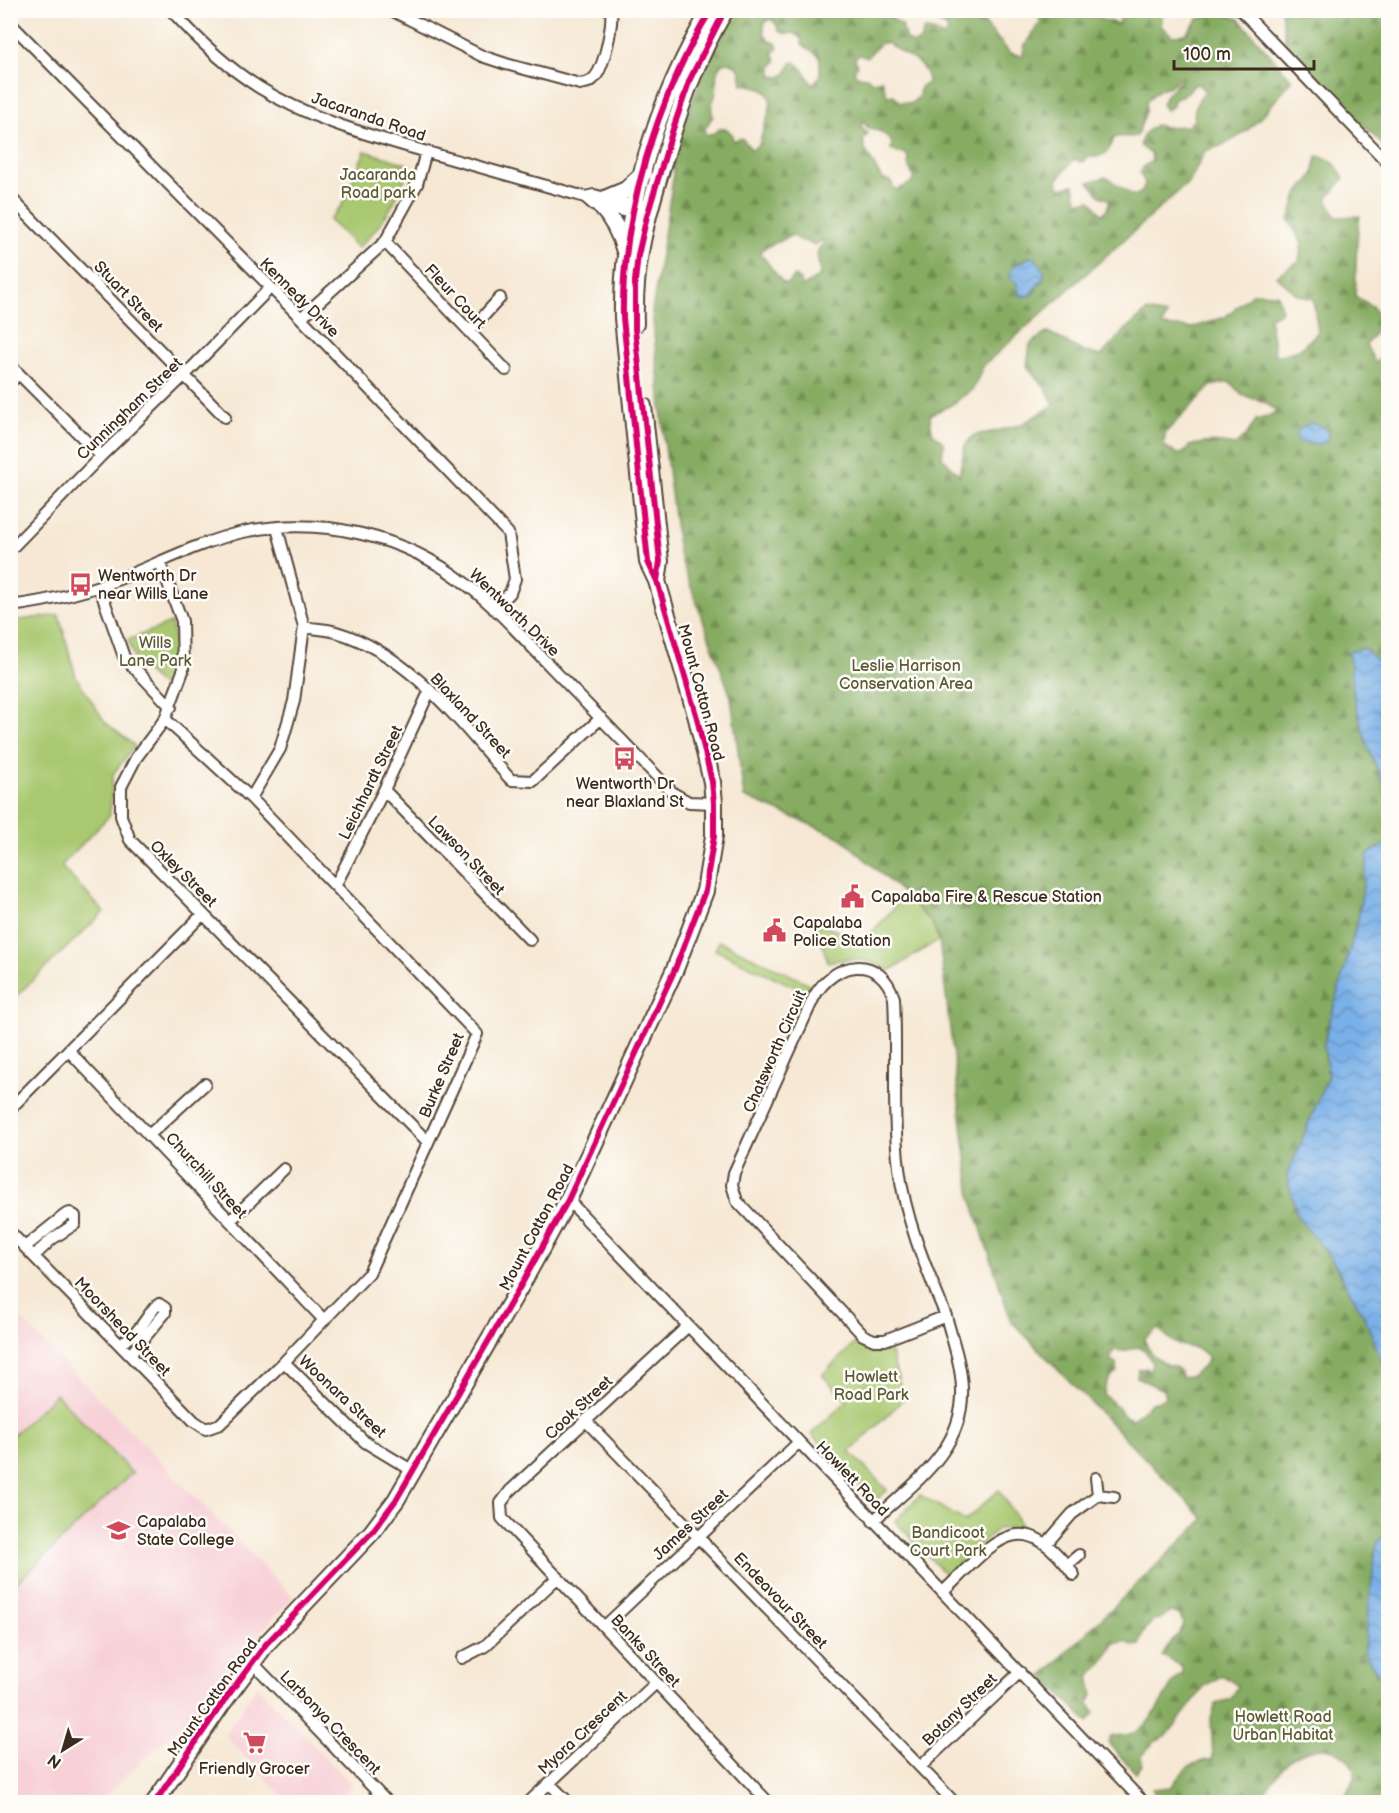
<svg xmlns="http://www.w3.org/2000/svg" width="1399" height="1813" font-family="'Balsamiq Sans',sans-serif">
<defs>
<pattern id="forest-firs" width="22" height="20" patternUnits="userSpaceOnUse" patternTransform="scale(1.5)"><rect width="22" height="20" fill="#86ac62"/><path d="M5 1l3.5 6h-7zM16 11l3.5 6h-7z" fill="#6f8c50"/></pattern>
<pattern id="water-waves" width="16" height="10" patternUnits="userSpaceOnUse" patternTransform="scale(1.5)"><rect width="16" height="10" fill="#79b0e8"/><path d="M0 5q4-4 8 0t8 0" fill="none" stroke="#648fbb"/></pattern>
</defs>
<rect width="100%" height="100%" fill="#fdfcf7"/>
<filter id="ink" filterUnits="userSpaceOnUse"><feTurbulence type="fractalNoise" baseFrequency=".0167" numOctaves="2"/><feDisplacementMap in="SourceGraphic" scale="12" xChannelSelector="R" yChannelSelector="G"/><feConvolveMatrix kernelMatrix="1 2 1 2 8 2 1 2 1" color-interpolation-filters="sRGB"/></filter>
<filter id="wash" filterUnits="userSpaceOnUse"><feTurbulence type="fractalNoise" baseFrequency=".008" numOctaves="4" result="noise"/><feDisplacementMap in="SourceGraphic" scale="24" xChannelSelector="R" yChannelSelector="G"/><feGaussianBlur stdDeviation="1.35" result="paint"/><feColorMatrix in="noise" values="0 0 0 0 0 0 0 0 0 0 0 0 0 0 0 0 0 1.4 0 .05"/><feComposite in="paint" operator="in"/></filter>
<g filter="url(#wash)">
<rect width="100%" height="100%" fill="#f6e8d4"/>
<path fill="#f7cfd5" d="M10 1308 293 1597 237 1658 200 1707 98 1802H11Z
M257 1686 352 1785 339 1802H289L224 1735Z"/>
<path fill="#a9c870" stroke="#727947" stroke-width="1.5" d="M365 151 410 165C397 201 386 221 358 248L329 220 342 205Z
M59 615 76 677 105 722 135 746 113 774 110 815 61 866 104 912 11 1001V621Z
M171 623C177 646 178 669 167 691L135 661 128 640Z
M905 895 932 923 939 940 889 971C869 958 852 957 828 962L815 922 864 941Z
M719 941 810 984 806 992 715 950Z
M855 1343 873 1354 890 1350 904 1399 850 1452 887 1490 878 1499 874 1500 811 1434 847 1401 822 1375Z
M56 1394 132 1473 11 1588V1437Z
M999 1490 1022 1527 997 1529 949 1574H945L895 1521 920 1495 965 1521Z"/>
<path fill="url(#forest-firs)" stroke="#606b40" stroke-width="1.5" fill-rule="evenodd" d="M734 11H880L902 25 906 40 913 44 920 41 924 30 935 31 942 37 948 32 946 27 935 21 934 11H974L1010 53 1023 56 1024 46 1041 21 1033 11H1091L1101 19 1119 24 1120 11H1163L1161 26 1173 36 1186 34 1198 19 1220 12 1239 19 1292 80C1264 113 1249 140 1205 151L1190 181 984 365 973 389 951 405 930 415 932 432 944 443 942 457 959 475 965 445 974 435 997 431 1022 424 1054 405 1046 389 1027 366 1030 344 1048 332 1082 351 1101 356 1123 332 1147 311 1167 315 1162 326 1192 328 1225 317 1253 293 1277 294 1282 311 1269 318 1276 356 1299 350 1318 332 1313 299 1298 295 1276 276 1299 261 1302 243 1289 220 1297 195 1313 175 1317 156C1332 158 1336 164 1344 178L1327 199 1336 217 1360 216C1355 242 1357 270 1355 296L1372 306 1383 322 1366 345 1375 362 1388 351V672L1350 651 1354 698 1367 745 1385 787 1388 805V843L1368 854 1358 919 1324 1043 1328 1076 1287 1176 1299 1217 1331 1258 1364 1316 1388 1376V1527L1376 1546 1364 1651 1388 1690V1802H1342C1345 1795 1352 1785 1354 1777 1357 1762 1336 1748 1323 1748 1315 1748 1303 1752 1296 1756 1282 1763 1268 1790 1256 1802H1160L1152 1789 1171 1787C1185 1767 1189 1763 1213 1759L1211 1719 1216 1703 1231 1699 1238 1686 1222 1675 1205 1686 1166 1737 1154 1742 1141 1756 1142 1765 1136 1773 1108 1743 1111 1737C1119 1735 1129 1736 1135 1732 1159 1720 1163 1689 1182 1672V1666L1162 1656C1167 1642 1182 1636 1184 1622L1177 1614 1170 1612 1160 1619 1153 1620 1142 1635 1140 1645 1132 1646 1127 1642 1115 1643 1099 1667 1089 1676 1093 1695 1088 1702 1095 1713 1088 1722 1042 1676 1204 1519 1011 1321 971 1198 939 940 932 923 905 895 840 837 744 797 731 697 679 554 664 440 652 311 673 178 674 152 702 75ZM770 18 776 24 779 31 787 34 795 33 801 39 802 44 820 57V77L812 84 802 68 795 62 791 63 787 72 781 77 772 76V67L776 61 773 52 778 48 776 43 768 40 764 32V24ZM881 43H888C902 57 927 59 928 83L920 87 919 96 912 103 899 102 894 95 887 96 882 80 872 82 867 77 857 76 854 72 857 65 855 58 859 55 867 57ZM730 62C744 71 739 71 742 84 789 90 765 113 760 143L752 150 742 138 733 141 732 134 727 129H719L714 133 706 135 704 130 713 116C709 105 714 102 716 92 718 81 713 73 722 63ZM1184 76 1166 95 1162 104 1166 110 1173 106 1174 100 1189 91 1192 86 1198 84 1205 91C1197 100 1194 108 1194 120L1188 126 1165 127 1155 125 1143 135 1140 146 1151 154 1152 161 1144 166 1140 173 1145 183 1142 192 1134 196 1106 177 1089 182 1100 196 1110 200 1107 209 1102 215 1091 200C1074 204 1077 198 1074 185L1060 188 1057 180 1074 159 1080 162 1085 161 1086 157C1102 159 1110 153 1114 138 1122 135 1129 138 1137 136L1146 111V103C1152 95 1158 88 1169 87L1178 78ZM863 121 867 127C879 131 884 131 892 143L891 149 898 153H905L909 159 908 164 914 178 911 183 897 190 893 187 891 181 882 179 865 149 863 140 868 133 864 131 861 125ZM793 235 798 239 814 245 823 240 824 244C812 251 820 263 820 276L802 287 800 280 795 276 788 283H783L760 253 764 248ZM1032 256 1038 261 1043 281 1037 286 1034 294 1025 297 1019 294 1017 283V263ZM1229 382 1243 395 1266 403 1276 411 1267 417 1256 420 1246 436 1235 445C1218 441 1206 442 1189 446L1184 453 1177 454 1164 446 1165 433 1211 386ZM1158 1329C1164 1333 1168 1338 1173 1342 1185 1350 1200 1344 1209 1358 1203 1368 1194 1377 1182 1377 1179 1365 1173 1367 1163 1363 1155 1359 1147 1348 1144 1339ZM1137 1347 1145 1350 1152 1363 1150 1370 1146 1368 1138 1370 1137 1377 1163 1390 1165 1397 1159 1401 1151 1403 1133 1419 1124 1416 1117 1406 1104 1395C1105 1384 1108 1378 1117 1372L1116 1364 1110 1361 1114 1350 1124 1351Z
M1281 11H1388V151L1286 44Z"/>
<path fill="url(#water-waves)" stroke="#5a6d83" stroke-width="1.5" d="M1033 256 1038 261 1045 274C1043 280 1040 281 1037 286 1031 295 1031 300 1019 294L1017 283 1010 278C1010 264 1021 262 1033 256Z
M1311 423 1323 427 1329 433 1328 441 1321 444 1298 442 1296 435 1300 428Z
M1364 648 1388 672V805L1385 787 1367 745 1354 698 1349 651Z
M1388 841V1376L1364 1316 1331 1258 1298 1217 1287 1176 1328 1076 1324 1043 1358 919 1368 854 1388 843Z
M1388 1527V1690L1364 1651 1376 1546Z"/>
</g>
<g filter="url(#ink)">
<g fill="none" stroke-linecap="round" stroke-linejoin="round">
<defs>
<path id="minor" d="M171 10C198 40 226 67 260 88 312 120 369 135 427 152 480 167 532 182 585 197L593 204 638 214
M391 10 482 56 506 64 580 84C584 83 590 83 593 79 604 70 613 25 611 10
M1241 10 1388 163
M10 23 301 318 508 533 515 579 510 593 494 609
M10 197 225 417
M585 197 594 195 640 207
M385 242 506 370
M301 318 385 242 417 184 426 152
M469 332 500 298
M10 365 101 456
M10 382 19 374
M10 550 101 456 185 375 270 288
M160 562 182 621 183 671 165 719 136 758 121 787V816L130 840 428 1142
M99 586 124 657 171 707
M10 606C51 601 90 591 129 575 166 560 203 541 243 532 320 516 404 535 466 584 497 608 523 638 550 666 591 708 632 751 673 793L689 802 714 803
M304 627C314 629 326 629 336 632 411 654 461 724 511 780L533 781 601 718
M384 790 530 940
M251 798 280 749 294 701 304 627 277 528
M335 886 384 790 430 690
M69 1051 324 1320
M10 1109 203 914
M149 1135 205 1084
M568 1200 1143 1802
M230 1221 284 1169
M10 1232 194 1421 206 1429 220 1424 284 1362 369 1273 477 1034 251 798 165 719
M25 1247 65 1215 70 1213 75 1216V1224L52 1239 34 1256
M688 1326 510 1491 501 1503 502 1518 768 1802
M119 1343C137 1338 144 1320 155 1307L159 1304 165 1308V1313L130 1355
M284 1362 365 1442 413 1471
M585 1420 954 1802
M1096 1478 1098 1495 1114 1497
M873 1521C914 1483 965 1449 962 1388 961 1363 952 1339 946 1316L885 1340H874L863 1335 737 1201 732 1185 734 1173 814 997C834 961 880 953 894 998 897 1054 892 1112 899 1168 905 1219 926 1268 946 1316
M1047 1543 1072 1514 1098 1495
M1067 1565 1079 1555
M943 1592C993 1544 1020 1500 1074 1575
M604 1627 798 1443
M462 1658 485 1646 558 1577
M253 1663 387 1802
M920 1767 1020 1672
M549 1783 568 1802
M529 1802 656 1683"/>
<path id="primary" d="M607 198 626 190 643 174
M600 205C613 219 620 233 625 251
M635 324C633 264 646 219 663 163 679 110 696 58 725 10
M643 406 660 561 657 581
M155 1802 221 1705 266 1644 372 1532 396 1500 521 1285 568 1200 675 969 705 891 714 836V803L712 782 697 718 657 581 648 562 623 318C621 215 657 98 711 10"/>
</defs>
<use href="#minor" stroke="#574639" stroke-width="14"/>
<use href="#primary" stroke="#574639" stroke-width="20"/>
<use href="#minor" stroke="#fff" stroke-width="10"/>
<use href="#primary" stroke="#fff" stroke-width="16"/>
<defs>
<path id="cycleway" d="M657 581 660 561 635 329V281L638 255 647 216 673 129 690 79 725 10
M155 1802 221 1705 266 1644 372 1532 396 1500 521 1285 568 1200 675 969 705 891 714 836V803L712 782 697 718 657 581 648 562 623 318C621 215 657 98 711 10"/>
</defs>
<use href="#cycleway" stroke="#fdfcf7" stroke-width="10"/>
<use href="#cycleway" stroke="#d6006c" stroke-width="6"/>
</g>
</g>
<defs>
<symbol id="bus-bare" viewBox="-9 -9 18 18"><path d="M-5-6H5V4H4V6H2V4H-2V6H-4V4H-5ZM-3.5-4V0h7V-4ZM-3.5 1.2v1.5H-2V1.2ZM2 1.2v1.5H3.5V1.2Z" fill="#d1495b" stroke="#fdfcf7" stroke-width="2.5" paint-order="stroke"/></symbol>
<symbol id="civic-bare" viewBox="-9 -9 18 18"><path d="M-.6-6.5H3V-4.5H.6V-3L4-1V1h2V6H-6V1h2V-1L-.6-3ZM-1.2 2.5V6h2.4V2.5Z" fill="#d1495b" stroke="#fdfcf7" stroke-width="2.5" paint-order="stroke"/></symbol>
<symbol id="school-bare" viewBox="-9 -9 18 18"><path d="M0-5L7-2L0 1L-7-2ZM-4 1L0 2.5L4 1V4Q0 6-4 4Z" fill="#d1495b" stroke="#fdfcf7" stroke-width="2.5" paint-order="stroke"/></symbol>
<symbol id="supermarket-bare" viewBox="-9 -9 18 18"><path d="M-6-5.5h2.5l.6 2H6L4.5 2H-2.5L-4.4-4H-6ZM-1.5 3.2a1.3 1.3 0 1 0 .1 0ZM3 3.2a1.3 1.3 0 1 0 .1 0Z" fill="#d1495b" stroke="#fdfcf7" stroke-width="2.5" paint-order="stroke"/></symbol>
</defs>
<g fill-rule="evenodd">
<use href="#bus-bare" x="64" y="568" width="33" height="33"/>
<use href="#bus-bare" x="608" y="742" width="33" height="33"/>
<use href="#civic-bare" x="836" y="880" width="33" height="33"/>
<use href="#civic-bare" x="758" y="914" width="33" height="33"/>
<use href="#school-bare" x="102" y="1514" width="33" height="33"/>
<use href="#supermarket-bare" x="238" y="1726" width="33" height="33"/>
</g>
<g text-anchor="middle" stroke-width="5" stroke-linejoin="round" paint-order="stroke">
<g font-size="16" fill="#3b2a1e" stroke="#fdfcf7">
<text transform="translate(369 116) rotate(19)" y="6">Jacaranda Road</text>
<text transform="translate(129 296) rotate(46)" y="6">Stuart Street</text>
<text transform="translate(456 296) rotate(47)" y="6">Fleur Court</text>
<text transform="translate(300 297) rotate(45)" y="6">Kennedy Drive</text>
<text transform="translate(129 408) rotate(-44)" y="6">Cunningham Street</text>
<text transform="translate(515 612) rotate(44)" y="6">Wentworth Drive</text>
<text transform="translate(702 692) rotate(75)" y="6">Mount Cotton Road</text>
<text transform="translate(471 715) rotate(47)" y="6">Blaxland Street</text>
<text transform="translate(370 782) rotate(-64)" y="6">Leichhardt Street</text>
<text transform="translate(467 855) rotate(46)" y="6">Lawson Street</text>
<text transform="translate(184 873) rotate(45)" y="6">Oxley Street</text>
<text transform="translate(774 1051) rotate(-66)" y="6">Chatsworth Circuit</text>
<text transform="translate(441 1075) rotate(-67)" y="6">Burke Street</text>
<text transform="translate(207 1175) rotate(47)" y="6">Churchill Street</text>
<text transform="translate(536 1227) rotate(-62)" y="6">Mount Cotton Road</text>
<text transform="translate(123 1326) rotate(46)" y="6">Moorshead Street</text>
<text transform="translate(343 1396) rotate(43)" y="6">Woonara Street</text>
<text transform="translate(578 1407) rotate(-43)" y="6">Cook Street</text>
<text transform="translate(853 1478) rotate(46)" y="6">Howlett Road</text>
<text transform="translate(690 1524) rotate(-43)" y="6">James Street</text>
<text transform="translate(781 1600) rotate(46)" y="6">Endeavour Street</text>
<text transform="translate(646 1650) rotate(47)" y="6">Banks Street</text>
<text transform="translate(212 1697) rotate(-54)" y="6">Mount Cotton Road</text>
<text transform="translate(959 1709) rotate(-44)" y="6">Botany Street</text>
<text transform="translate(331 1722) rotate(46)" y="6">Larbonya Crescent</text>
<text transform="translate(582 1732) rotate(-43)" y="6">Myora Crescent</text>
</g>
<g font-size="16" fill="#5c5937" stroke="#fdfcf7">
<text x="378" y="180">Jacaranda<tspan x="378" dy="18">Road park</tspan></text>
<text x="155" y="648">Wills<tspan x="155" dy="18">Lane Park</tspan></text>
<text x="906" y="671">Leslie Harrison<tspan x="906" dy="18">Conservation Area</tspan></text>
<text x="871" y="1382">Howlett<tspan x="871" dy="18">Road Park</tspan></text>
<text x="948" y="1538">Bandicoot<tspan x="948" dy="18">Court Park</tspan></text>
<text x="1283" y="1722">Howlett Road<tspan x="1283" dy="18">Urban Habitat</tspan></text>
</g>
<g font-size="16" fill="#3b2a1e" stroke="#fdfcf7" text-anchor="start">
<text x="98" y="581">Wentworth Dr<tspan x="98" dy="18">near Wills Lane</tspan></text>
<text x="625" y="789" text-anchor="middle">Wentworth Dr<tspan x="625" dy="18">near Blaxland St</tspan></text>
<text x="871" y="902">Capalaba Fire &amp; Rescue Station</text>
<text x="793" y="928">Capalaba<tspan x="793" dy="18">Police Station</tspan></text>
<text x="137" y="1527">Capalaba<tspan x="137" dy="18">State College</tspan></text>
<text x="254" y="1774" text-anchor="middle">Friendly Grocer</text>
</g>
</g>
<rect width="1399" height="1813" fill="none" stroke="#fdfcf7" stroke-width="36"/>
<g transform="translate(63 1750) rotate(217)" stroke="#fdfcf7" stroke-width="4.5" paint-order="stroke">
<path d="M0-4.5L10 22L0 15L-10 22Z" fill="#3b2a1e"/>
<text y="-9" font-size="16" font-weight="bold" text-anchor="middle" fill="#3b2a1e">N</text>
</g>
<path d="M1174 60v9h140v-9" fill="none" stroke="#3b2a1e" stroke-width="3"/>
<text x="1183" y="60" font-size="18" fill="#3b2a1e" stroke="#fdfcf7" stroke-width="4.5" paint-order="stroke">100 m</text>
</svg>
